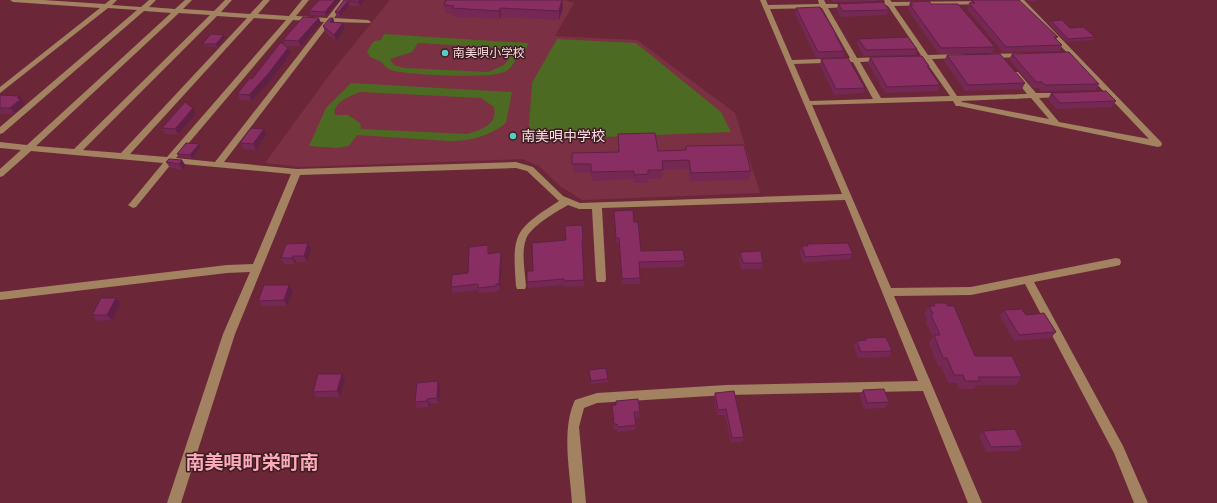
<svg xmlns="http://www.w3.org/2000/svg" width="1217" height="503" font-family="Barlow,'Noto Sans JP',sans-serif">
<rect width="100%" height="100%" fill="#6b2737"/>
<path fill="#7c3043" d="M390 0H564L574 3 555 36 637 40 735 113 760 193 582 200 560 186 539 166 522 159 300 167 265 163 333 70Z"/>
<path fill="#4d6a22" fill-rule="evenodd" d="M384 34 528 43 526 50H520C516 59 513 68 504 72 491 79 405 75 391 70 386 68 385 65 381 62 378 60 374 59 370 57L367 51 374 41 381 40ZM418 43 499 48 506 53 509 59 504 65 488 72 404 68 394 65 390 59 412 52Z
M557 39 636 43 721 112 731 132 528 140 532 83Z
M351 83 512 92 506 123C488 137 470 141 448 141L357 135 349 146 337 148 309 146 326 108ZM360 92 481 98 494 107C498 125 481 130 467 134L361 129 360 123 348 115H335C332 102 351 96 360 92Z"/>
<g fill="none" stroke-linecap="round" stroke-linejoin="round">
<path fill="#a28260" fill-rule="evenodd" d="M10 0H43L105 4 110 0H117L112 5 141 7 149 0H156L149 7 175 9 185 0H192L183 9 214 11 225 0H232L221 12 250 14 263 0H270L258 14 289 16 302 0H309L296 16 327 18 341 0H347L334 18 368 20 371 22 370 23 331 22 224 162 297 169 516 162 533 167 563 196 580 203 842 194 760 0H766L768 5 819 4 818 0H824L826 4H854V6L852 7 828 8 857 58 882 57 886 59 882 61 860 62 881 98 950 96 924 59 918 57 921 55 888 6 883 4 885 2 884 0H890L892 2 986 1V3L984 4 894 6 928 55 963 54V58H960L932 59 957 96 1027 94 1011 74 1015 72H1018L1036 93H1066L1067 95 1063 97 1039 98 1059 122 1149 139 1017 0H1024L1161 142 1162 144 1161 146 1158 147 959 106H956L953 101 812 105 891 288 971 287 1116 258 1120 259 1121 262 1120 265 1116 266 1034 282 1123 446 1148 503H1134L1114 453 1025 284 971 295 894 296 982 503H968L923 391 726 395 597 403 584 408 579 427 586 503H572C570 471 561 430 575 400L597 393 726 385 918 381 845 200 602 208 606 279 605 282H597L596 279 592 209H579L568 205C556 212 531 226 526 239 521 253 525 271 526 286L525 289H517L516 286C512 233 514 230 559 201L527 171 516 168 300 175 235 334 181 503H167L223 334 250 272 227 273 0 300V292L227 265 253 264 291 174 172 163 136 207 133 208 128 205 130 203 163 163 31 151 3 176 0 177V169L21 150 0 148V142L27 145 171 13 144 11 3 133 0 134V127L137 10 108 8 0 93V87L100 8 13 2ZM822 8 850 58 792 60 770 9ZM179 13 210 15 74 149 36 146ZM217 16 247 18 121 153 83 150ZM254 18 286 20 167 157 130 154ZM293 20 324 22 215 162 176 158ZM853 62 873 99 810 101 794 64ZM1031 98 1049 119 962 102 961 101Z
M1024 53 1028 55 1027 57 990 58 986 56 990 54Z"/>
</g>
<path fill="#752854" d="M340 0 326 16 311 15 309 11Z
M344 0H365L360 6H349L340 17H337L335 12Z
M562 0 563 8 559 20 501 17 500 19 454 17 453 14 445 13 444 5Z
M831 0H877V1L833 2Z
M972 0 1058 37 1056 39 1062 45 1059 51 1003 52 967 9Z
M1026 0H1037V1H1027Z
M910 2 931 4 995 47 992 53 939 54 908 10Z
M838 4 889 10 887 15 841 17 837 9Z
M796 8 836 34V36L844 51 843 57 816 58 795 13Z
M333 18 334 22 343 23 345 28 336 41 325 32 323 26Z
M1051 21 1070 28 1095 37 1093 40 1066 42 1049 24Z
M321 23 301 46H286L288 48 291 53 271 80 252 101 240 100 237 94 285 45 283 40Z
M224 35 226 38 217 47 204 46 202 44Z
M858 39 917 49 915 55 864 56 857 44Z
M1012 54 1099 84 1095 90 1041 91 1039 88H1033L1009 59Z
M947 55 1025 83 1022 89 965 91 944 61Z
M870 57 929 66 928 68 940 85 938 91 885 93 868 63Z
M821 59 865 88 863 93 834 95 820 65Z
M1051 93 1116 101 1112 107 1056 109 1048 99Z
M0 95 24 101 23 102 25 104 15 113 0 114Z
M193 108 196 114 178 134H166L162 128Z
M264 129 266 135 256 150 243 149 240 143Z
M618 134 658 151 685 150 686 146 751 171 749 180 690 181 688 169 663 170 662 179H648V183H634V179L592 181 591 172 573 173 572 153 618 152Z
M201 147 192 158 179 157 177 154Z
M169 159 186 166 183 170 170 168 166 162Z
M614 211 634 222 641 251 685 261 684 267 639 268 640 278V284H622L619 243H616Z
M583 240V246H582L584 286 564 287V285L528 288 527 282 533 271 532 243Z
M308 243 311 249 307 262H296L295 264H284L281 258Z
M807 244 853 254 850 259 803 263 800 252 802 246H806Z
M488 245 489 254 501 252 502 258 500 290H497V292L479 293 478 290 453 293 451 287 468 273Z
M740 252 763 263 762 269H741L739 257Z
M289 285 293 291 287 306H262L258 301Z
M116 298 121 303 112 320 97 321 92 315Z
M933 303 975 356 1022 377 1016 385H977L974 389H959L957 383H948L941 366H938L929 343 933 337 926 323 927 321 924 314 929 306H931Z
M1004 310 1026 315 1056 332 1051 338 1014 341 1000 316Z
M865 338 892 351 889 357 858 358 854 346 857 341 863 340Z
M589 372 608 379V382L591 384Z
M342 374 345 379 340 397H316L313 392Z
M438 381 440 387 439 403 430 404 429 407 417 408 415 402Z
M863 390 889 402 885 408 864 409 860 396Z
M715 393 744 437 742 442 731 443 725 415H717L714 398Z
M616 401 640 412 639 417 635 418 636 425 635 430 617 432V429H614L612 410V405H616Z
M983 431 1023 446 1018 451 986 452 979 436Z"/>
<path fill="#5f2045" d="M335 0H340L326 16 325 12Z
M360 0H365L360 6 358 2Z
M562 0 563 8 559 20V11Z
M348 1 349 6 340 17 339 12Z
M500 8 501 17 500 19 499 11Z
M319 18 321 23 301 46 298 41Z
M333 18 335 24 330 22Z
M343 23 345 28 336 41 334 35Z
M224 35 226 38 217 47 216 44Z
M288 48 291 53 271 80 252 101 249 95Z
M20 96 25 104 15 113 10 108 17 98Z
M193 108 196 114 178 134 175 129Z
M264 129 266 135 256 150 253 144Z
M199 144 201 147 192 158 190 155Z
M182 160 186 166 183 170 179 164Z
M308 243 311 249 307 262 304 256Z
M501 252 502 258 500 290 499 284Z
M293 256 296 262 295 264 292 258Z
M289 285 293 291 287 306 284 300Z
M116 298 121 303 112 320 107 315Z
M342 374 345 379 340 397 337 391Z
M438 381 440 387 439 403 437 398Z
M427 399 430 404 429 407 427 401Z"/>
<path fill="#882e62" stroke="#5f2045" d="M319 0H335L325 12 309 11Z
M344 0H360L358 2 348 1 339 12H335Z
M446 0H562L559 11 500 8 499 11 452 8 454 6 444 5Z
M972 0H1019L1058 37H1054L1062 45 1006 47 969 3H975Z
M929 1 931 4H958L995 47 941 48 910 5H913L910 2Z
M883 2 889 10 843 11 838 4Z
M820 7 836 34H835L844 51 818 52 796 8Z
M303 17 319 18 298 41 283 40Z
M330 18H333L330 22 343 23 334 35 323 26Z
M1062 20 1070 28 1083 27 1095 37 1068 39 1051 21Z
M211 34 224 35 216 44H202Z
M908 37 917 49 866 50 858 39Z
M281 42 288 48 268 74 249 95 237 94 250 78 252 79Z
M1069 52 1099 84 1045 85 1042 82H1036L1012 54Z
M1000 54 1025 83 968 85 947 55Z
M922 56 929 66H927L940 85 887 87 870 57Z
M848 58 865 88 836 89 821 59Z
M1106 91 1116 101 1060 103 1051 93Z
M0 95 20 96 17 98 21 99 10 108H0Z
M185 102 193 108 175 129 162 128Z
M251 128 264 129 253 144 240 143Z
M655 133 658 151 686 150V146L744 145 751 171 691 173 689 160 662 161 663 170H648V174L634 175V171L591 172V164H572V153L619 152 618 134Z
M186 143 199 144 190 155 177 154Z
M169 159 182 160 179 164 166 162Z
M633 210 634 222H638L641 251 683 250 685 261 639 262 640 278 622 279 619 238H616L614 211Z
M582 225 583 240H582L584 280 564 281V279L527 282V271H533L532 243 566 240 565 226Z
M308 243 304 256H293L292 258H281L286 244Z
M848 243 853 254 805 257 802 246H808L807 244Z
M488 245V254L501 252 499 284H496V286L478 288V284L451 287 452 275 468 273 469 247Z
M761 251 763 263H743L740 252Z
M264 285H289L284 300 258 301Z
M101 298H116L107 315H92Z
M933 303H946L948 306H954L975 356H1012L1022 377H978L980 381H965L963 375H954L947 358H943L934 335H940L931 315 933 314 929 306H935Z
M1022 309 1026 315 1044 313 1056 332 1019 335 1004 310Z
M886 337 892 351 861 352 857 341 866 340 865 338Z
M606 368 608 379 591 381 589 370Z
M318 374H342L337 391 313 392Z
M438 381 437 398 427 399V401L415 402 417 383Z
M884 389 889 402 867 403 863 390Z
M734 391 744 437 732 438 726 409 718 410 715 393Z
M638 399 640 412H634L636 425 618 427 617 424H614L612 405H616V401Z
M1015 429 1023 446 991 447 983 431Z"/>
<g fill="#55cec4" stroke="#3c1d23" stroke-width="1.5">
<circle cx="445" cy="53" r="4"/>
<circle cx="513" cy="136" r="4"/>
</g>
<g text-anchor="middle" stroke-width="3" stroke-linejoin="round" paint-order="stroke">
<g font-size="12" fill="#fedce1" stroke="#3c1d23" text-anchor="start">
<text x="453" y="57">南美唄小学校</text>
</g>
<g font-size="14" fill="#fedce1" stroke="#3c1d23" text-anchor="start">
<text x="521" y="141">南美唄中学校</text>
</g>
<g font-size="19" font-weight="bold" fill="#fbaab8" stroke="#3c1d23">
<text x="252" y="469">南美唄町栄町南</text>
</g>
</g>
</svg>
